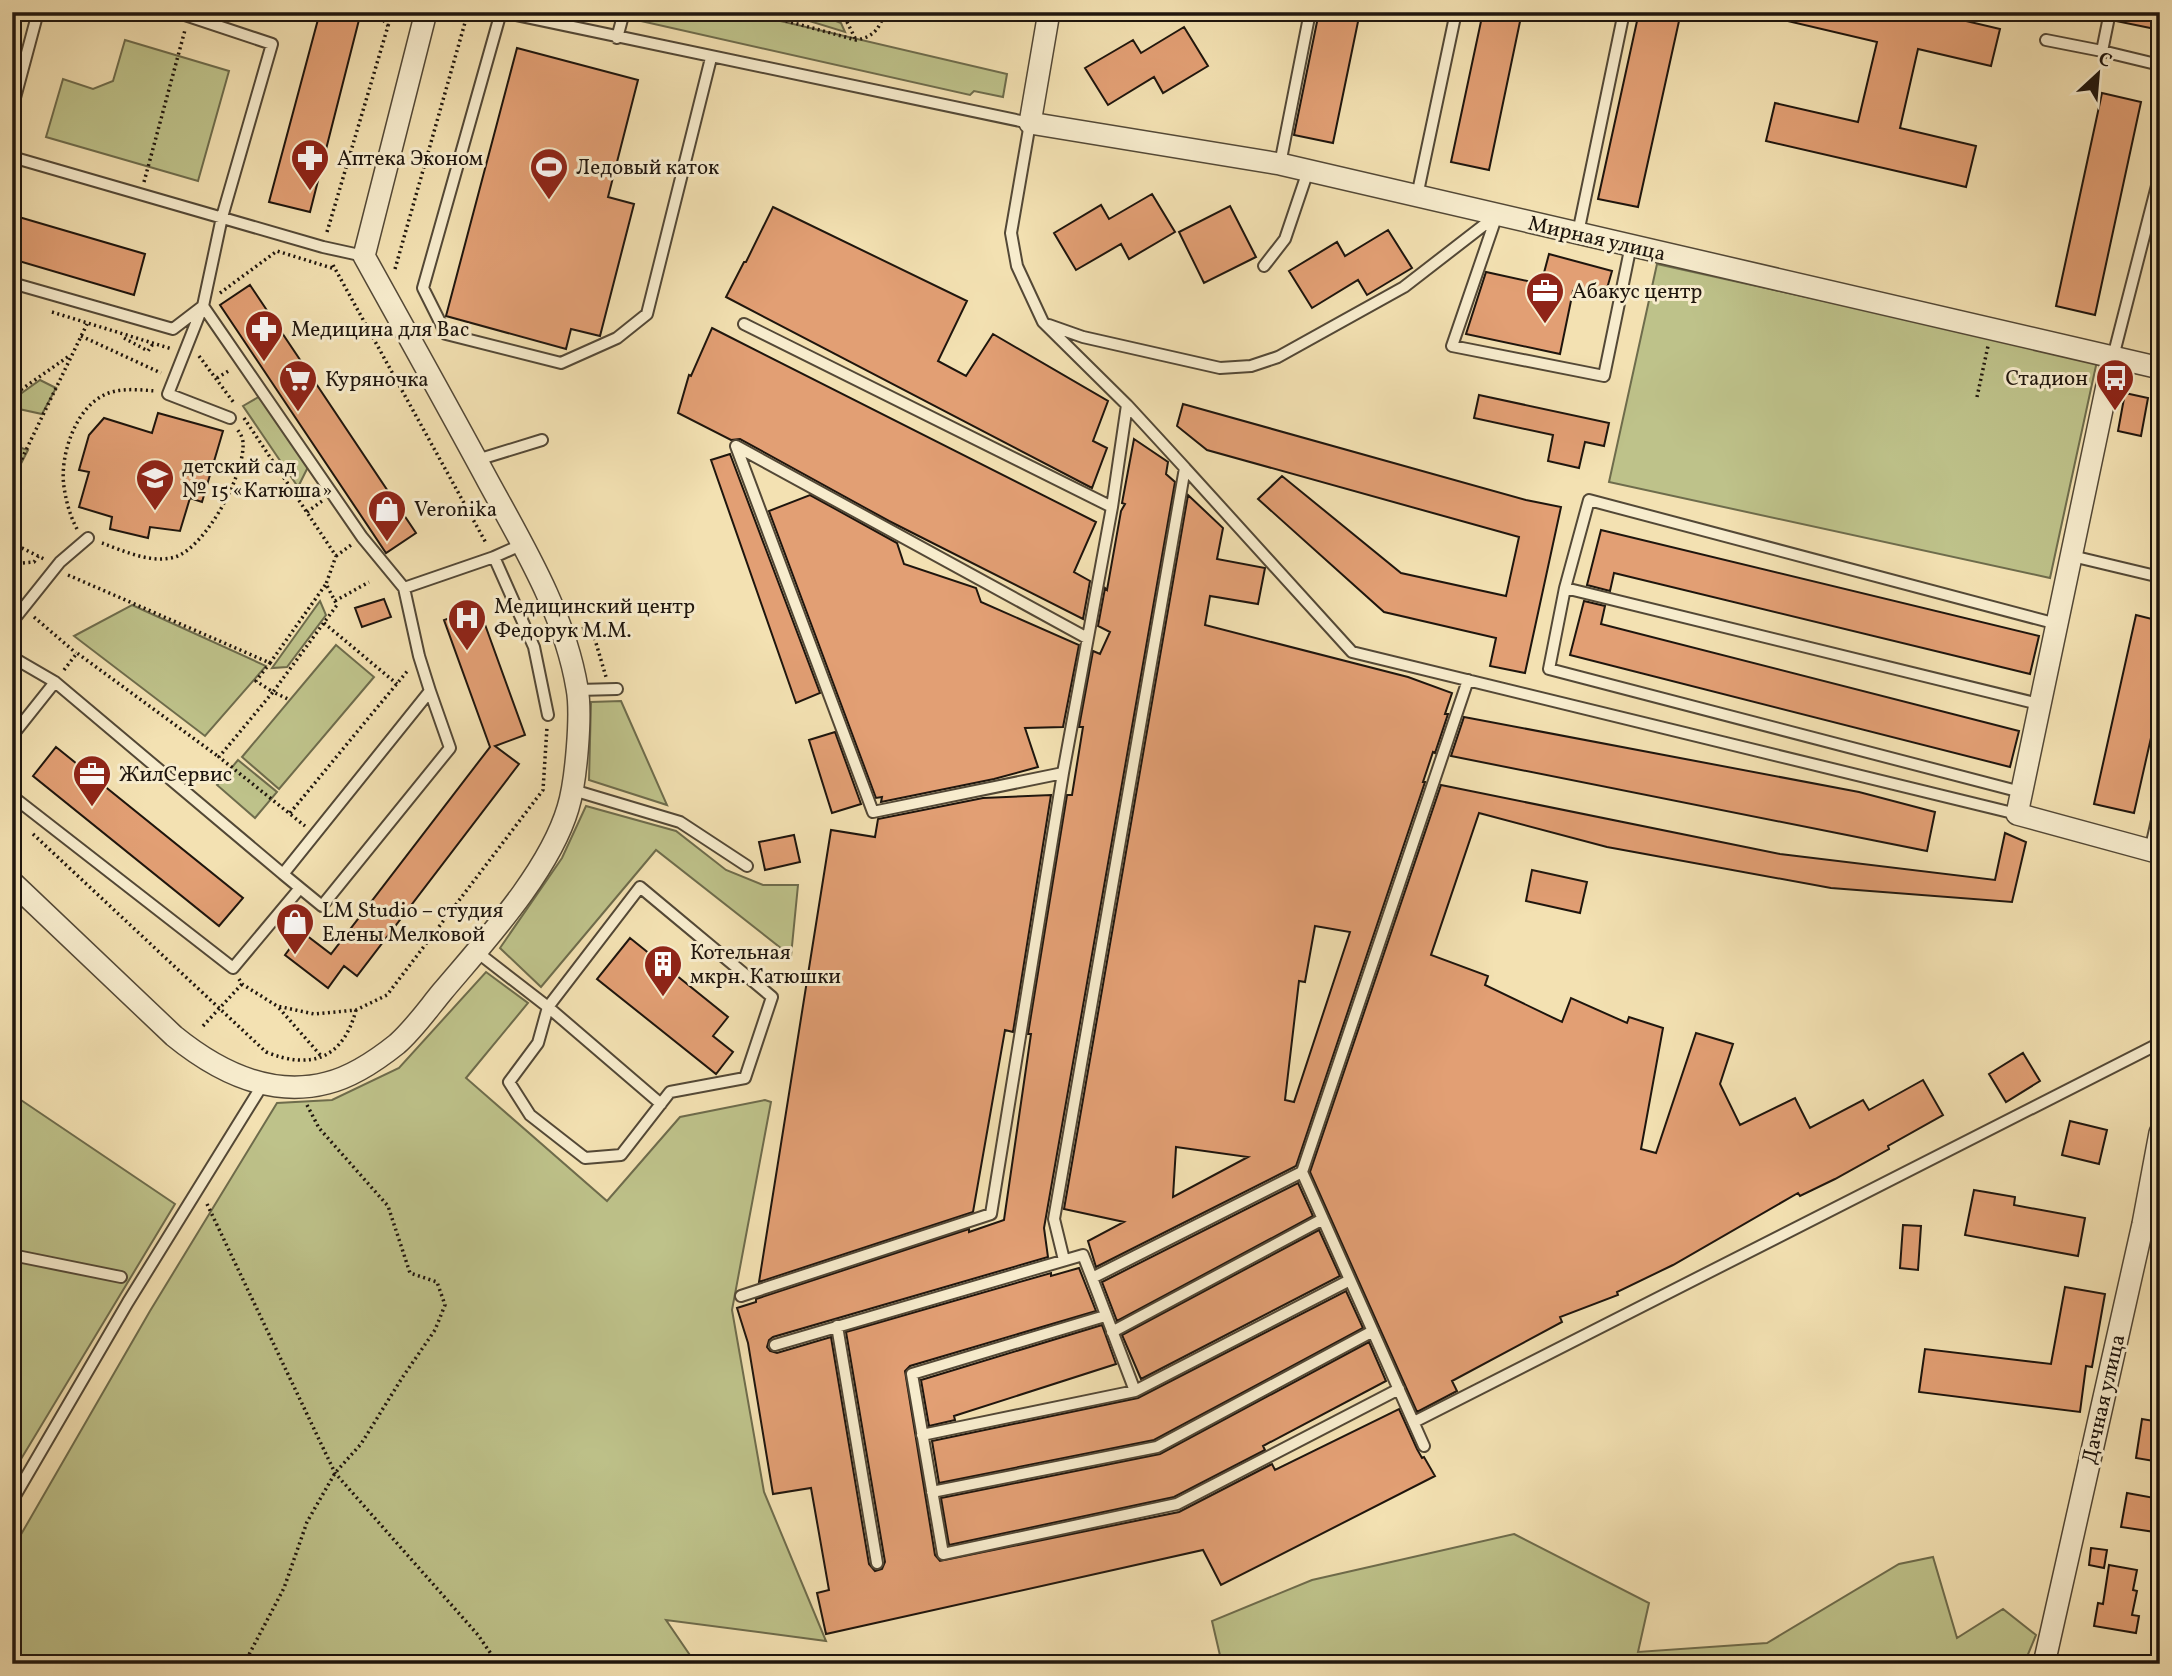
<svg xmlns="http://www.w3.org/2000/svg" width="2172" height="1676" font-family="Vollkorn,serif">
<rect width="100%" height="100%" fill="#f3e1b2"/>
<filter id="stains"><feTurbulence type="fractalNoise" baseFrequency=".00286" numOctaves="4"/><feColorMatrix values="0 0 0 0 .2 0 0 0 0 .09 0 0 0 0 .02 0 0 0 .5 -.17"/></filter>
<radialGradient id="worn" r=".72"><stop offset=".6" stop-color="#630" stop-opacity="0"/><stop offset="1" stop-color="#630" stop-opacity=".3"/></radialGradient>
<path fill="#bec28a" stroke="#6e6c4c" stroke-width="2" d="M634 12H742L1007 74 1003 97 974 91 970 95 632 19Z
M780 12H813L841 23 845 32Z
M125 40 229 71 198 181 46 137 63 79 93 89 113 81Z
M1657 264 2097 361 2050 578 1609 482Z
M40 380 56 388 42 414 19 409 12 403V400Z
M262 395 308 467 298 487 243 406Z
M12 445 28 450 12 481Z
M320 601 326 615 287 667 272 668Z
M132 605 266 666 205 736 74 636Z
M336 645 374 677 279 789 242 757Z
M621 701 667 805 589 780 591 702Z
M238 760 277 792 255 818 217 785Z
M586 806 676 831 726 870 763 885H798L791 956 656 850 541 987 500 948 562 858Z
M486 972 528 1003 466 1078 607 1201 680 1117 765 1100 771 1102 732 1310 764 1492 826 1641 666 1620 696 1664H12V1550L150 1311 277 1103 332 1100 399 1068Z
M12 1094 175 1204 12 1474Z
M1514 1534 1649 1603 1638 1652 1767 1643 1899 1564 1933 1557 1957 1638 2003 1609 2036 1635 2024 1664H1222L1212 1621 1312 1580Z"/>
<path fill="#e29f74" stroke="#1e150d" stroke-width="2" fill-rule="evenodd" d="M320 12H361L310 212 269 202Z
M1319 12H1360L1333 143 1294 135Z
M1483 12H1522L1489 170 1451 162Z
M1639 12H1681L1638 207 1598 199Z
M1780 12H1928L2000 29 1991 66 1918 49 1900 128 1976 146 1966 187 1766 141 1775 103 1858 122 1877 42 1779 19Z
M2118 12H2160V30L2116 21Z
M1184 27 1208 66 1163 93 1154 77 1108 105 1085 68 1133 40 1141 53Z
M517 48 638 80 608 197 634 204 600 336 571 329 566 349 446 316Z
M2102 93 2141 102 2095 315 2056 306Z
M1152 194 1175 232 1129 259 1121 244 1076 270 1054 233 1101 205 1109 219Z
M1230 206 1256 257 1204 283 1179 232Z
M773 207 967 301 938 361 966 376 993 334 1108 401 1093 441 1107 448 1092 488 726 297 744 262H746Z
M12 215 145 254 134 295 12 259Z
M1388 230 1412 268 1367 295 1358 280 1312 308 1289 271 1337 242 1345 256Z
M1549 254 1612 271 1604 299 1573 291 1560 354 1466 334 1486 272 1541 284Z
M250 285 416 533 386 553 220 305Z
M712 328 1096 522 1074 572 1090 581 1083 619 889 521 740 439 731 440 678 413 689 375 691 376Z
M2125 393 2148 398 2141 436 2118 431Z
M1479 395 1609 423 1604 446 1585 442 1579 468 1548 461 1553 435 1474 418Z
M1183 404 1526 500 1561 507 1525 673 1490 666 1496 638 1384 612 1258 499 1282 476 1401 573 1506 596 1519 537 1207 450 1177 426Z
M158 413 223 431 202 502 190 498 180 531 150 527 148 538 110 529 112 517 79 507 89 472 79 470 89 435 104 418 152 433Z
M1134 439 1168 462 1166 474 1175 482 1044 1228 1048 1257 773 1337 769 1340 767 1347 770 1351 777 1353 831 1337 869 1564 875 1571 882 1569 885 1562 846 1332 1051 1273V1276L1079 1268 1096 1311 910 1366 905 1371 935 1555 940 1561 1179 1512 1272 1464 1275 1470 1399 1409 1417 1449 1422 1458 1424 1457 1435 1476 1221 1585 1203 1550 826 1634 817 1593 829 1590 811 1488 773 1494 748 1343 737 1308 756 1302V1299L969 1229V1232L1004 1220 1031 1034H1028L1067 795H1072L1083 727H1079L1093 651 1100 654 1110 632 1098 626 1105 588 1107 590 1121 511 1125 504 1122 503Z
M730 454 820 693 796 703 711 460Z
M810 495 897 543 904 564 976 588 981 602 1079 645 1063 727 1025 728 1038 767 994 779 881 802 882 797 876 798 769 511Z
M1188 495 1223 528 1217 559 1265 568 1258 604 1210 596 1205 625 1408 677 1452 693 1445 714H1448L1435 753 1433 752 1423 782H1425L1296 1166 1096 1267 1088 1241 1124 1222 1064 1209ZM1315 926 1350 932 1294 1102 1285 1100 1299 981 1305 982ZM1176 1147 1248 1157 1173 1197Z
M1601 530 2039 636 2030 674 1614 573 1610 591 1587 585Z
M384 599 391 617 362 627 355 608Z
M1584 601 1605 606 1601 624 2019 731 2010 767 1570 655Z
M479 608 525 735 495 746 519 764 357 976 344 966 328 988 285 955 302 932 331 954 490 747 444 620Z
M2136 615 2160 621V698L2134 813 2094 804Z
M1464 717 1859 792 1935 812 1927 851 1451 756Z
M835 732 861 804 832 813 809 740Z
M56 747 243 898 219 926 33 776Z
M1441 785 1780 854 1995 880 2005 833 2026 842 2012 902 1831 888 1607 847 1479 813 1431 955 1488 976 1485 985 1562 1022 1571 998 1627 1023 1629 1017 1663 1028 1641 1149 1656 1153 1696 1033 1733 1044 1720 1084 1740 1125 1795 1098 1810 1128 1863 1100 1869 1110 1923 1080 1943 1115 1888 1146 1889 1149 1835 1179 1800 1196 1798 1193 1673 1265 1617 1292 1618 1295 1560 1317 1562 1322 1452 1381 1457 1391 1417 1412 1310 1172Z
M1051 795 1013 1032 1005 1030 973 1212 759 1282 831 830 875 837 878 819 983 798Z
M794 835 800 862 765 870 759 842Z
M1532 870 1587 882 1580 913 1526 901Z
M630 938 728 1017 713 1036 733 1052 716 1074 597 979Z
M2023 1053 2040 1081 2006 1102 1989 1074Z
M2070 1121 2107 1130 2099 1164 2062 1155Z
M1298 1183 1313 1216 1117 1321 1102 1282Z
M1974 1190 2015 1197 2014 1205 2085 1218 2078 1256 1965 1235Z
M1903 1225 1921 1226 1918 1270 1900 1268Z
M1319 1230 1340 1276 1141 1379 1122 1335Z
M2065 1287 2105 1294 2092 1367 2086 1366 2080 1412 1919 1392 1925 1349 2051 1364Z
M1346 1291 1363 1328 1154 1440 939 1483 932 1441 1138 1398Z
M1102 1325 1116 1364 954 1416 955 1420 929 1426 921 1380Z
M1369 1342 1386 1381 1263 1446 1265 1450 1174 1497 949 1545 941 1498 1160 1454Z
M2142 1419 2160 1422V1462L2136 1458Z
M2127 1493 2160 1499 2155 1532 2121 1527Z
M2091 1548 2107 1550 2104 1568 2089 1565Z
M2109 1565 2137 1570 2133 1590 2137 1591 2132 1615 2139 1616 2136 1633 2094 1626 2098 1603 2103 1604Z"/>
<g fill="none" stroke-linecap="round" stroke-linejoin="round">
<defs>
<path id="service" d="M176 12 272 44 222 217 203 306 362 537 404 588
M501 12 423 288 446 334 561 363 617 338 647 314 711 58
M502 12 1030 123 1011 233 1017 266 1043 322 1127 405 1185 468 1054 1219 1064 1260
M2110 12 2102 51 2160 65
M617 38 624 12
M2046 40 2102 51
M12 109 38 12
M12 157 323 247 364 256
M1280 164 1310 12
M1417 196 1456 12
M1497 215 1452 346 1604 376 1631 245
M1578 233 1624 12
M1264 266 1285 239 1308 171
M12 283 173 329 203 306
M202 308 168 394 230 418
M744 324 1112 507
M1049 325 1083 337 1220 368 1251 366 1278 357 1404 287 1497 215
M2113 357 2160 174
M736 446 873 812 1063 773
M736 446 1087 638
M477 460 542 440
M1185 468 1352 652 2017 814
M2072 556 2160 577
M494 557 534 647 548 715
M1565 588 1589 500 2057 624
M12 622 60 562 88 538
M12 657 55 682 283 874
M578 690 617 689
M12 736 55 682
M573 790 680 822 747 866
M2021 792 1549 669 1565 588 2039 704
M12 796 233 968 300 888 283 874 430 691 419 656 404 588 494 557 523 544
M2150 851 2160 807
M300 888 322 906 450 748 430 691
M477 952 548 1007 538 1043 509 1082 530 1115 585 1158 621 1155 670 1092 745 1078 772 997 640 887 548 1007 661 1104
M12 1255 121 1277
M1092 1278 1135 1391
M741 1296 991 1214 1063 773 1112 507 1127 405
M1105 1316 912 1374 943 1554 1177 1504 1399 1389
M837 1326 877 1563
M1112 1332 1323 1219
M775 1345 1083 1255 1092 1278 1302 1172
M1414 1422 2160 1043
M922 1435 1135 1391 1350 1280
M1424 1446 1302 1172 1468 680
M932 1492 1157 1447 1373 1331
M12 1501 128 1302 263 1084"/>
<path id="minor" d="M1049 12 1030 123 1280 164 2160 368
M2113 357 2017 814 2160 853
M12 882 174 1036C217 1071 270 1098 327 1083 352 1077 377 1060 397 1044 414 1029 428 1009 442 992 485 941 549 872 568 808 576 782 582 714 577 688 565 615 524 547 489 483 448 407 406 332 364 256L426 12
M2044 1664 2143 1224 2160 1133"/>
</defs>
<use href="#service" stroke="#534836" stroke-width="14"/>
<use href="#minor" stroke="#534836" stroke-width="24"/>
<path stroke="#1e150d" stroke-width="3.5" stroke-dasharray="2 3.5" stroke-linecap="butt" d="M754 12 856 40C874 37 879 29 885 12
M823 12 837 18 850 17 852 12
M842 12 856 40
M388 26 392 12
M144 182 185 30
M327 232 388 26 377 12
M333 265 486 543
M395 269 468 12
M220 293 277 251 335 269
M52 312 172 349
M81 336 161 373
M124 338 148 351 153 344
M199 356 234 403
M217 378 230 370
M12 396 69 356
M1977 397 1988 346
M244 418 336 556 326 584 337 605 273 692 290 700
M12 479 87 324
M296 496 309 487
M307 512 322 501
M77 529C70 516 66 501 64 487 59 455 77 401 112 392 126 388 142 390 156 391
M12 543 44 559
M102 543C124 551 151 564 175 557 206 547 245 474 243 443 243 438 240 433 237 429
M16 545 14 553 22 563 34 562 39 555
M336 556 351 545
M68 575 270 663 256 681 273 692 219 757 305 826
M335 601 369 582
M34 617 76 653
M324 623 397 684
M582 629 591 626 606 677
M270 663 326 584
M64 670 77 653 219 757
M290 813 409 669
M33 834 266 1052C311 1070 343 1059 356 1010
M239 979 242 984 277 1006 314 1014 356 1010 387 995 543 790 547 727
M279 1008 322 1057
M203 1026 242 984
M207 1204 335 1473 478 1635 498 1664
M244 1664 284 1588 307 1522 335 1473 361 1444 402 1378 435 1330 445 1305 437 1282 410 1273 388 1206 319 1128 307 1105"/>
<use href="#service" stroke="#f7eccd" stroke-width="10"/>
<use href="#minor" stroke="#f7eccd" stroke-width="21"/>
</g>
<defs>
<symbol id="pharmacy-pin" viewBox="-11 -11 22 30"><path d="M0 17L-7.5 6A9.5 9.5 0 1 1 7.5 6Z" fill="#8f2418" stroke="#f7eccd"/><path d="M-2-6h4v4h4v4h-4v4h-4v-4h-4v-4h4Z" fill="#fff"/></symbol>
<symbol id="stadium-pin" viewBox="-11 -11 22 30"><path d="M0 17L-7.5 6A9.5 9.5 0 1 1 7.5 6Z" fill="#8f2418" stroke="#f7eccd"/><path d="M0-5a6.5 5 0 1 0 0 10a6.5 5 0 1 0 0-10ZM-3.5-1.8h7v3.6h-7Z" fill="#fff"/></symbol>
<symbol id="office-pin" viewBox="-11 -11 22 30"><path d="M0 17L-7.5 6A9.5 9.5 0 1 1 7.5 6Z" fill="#8f2418" stroke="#f7eccd"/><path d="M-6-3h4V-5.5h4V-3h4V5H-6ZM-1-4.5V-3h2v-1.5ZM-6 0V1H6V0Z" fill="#fff"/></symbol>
<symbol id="bus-pin" viewBox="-11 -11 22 30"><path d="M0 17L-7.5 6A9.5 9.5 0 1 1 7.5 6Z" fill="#8f2418" stroke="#f7eccd"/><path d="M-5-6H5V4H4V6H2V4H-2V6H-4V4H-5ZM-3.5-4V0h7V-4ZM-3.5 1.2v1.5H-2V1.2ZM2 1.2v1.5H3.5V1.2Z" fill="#fff"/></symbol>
<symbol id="supermarket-pin" viewBox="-11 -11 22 30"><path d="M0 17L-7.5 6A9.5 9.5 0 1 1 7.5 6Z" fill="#8f2418" stroke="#f7eccd"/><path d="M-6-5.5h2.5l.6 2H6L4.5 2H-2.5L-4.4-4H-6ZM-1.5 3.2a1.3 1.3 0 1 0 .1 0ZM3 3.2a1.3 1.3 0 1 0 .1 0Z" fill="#fff"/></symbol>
<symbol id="school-pin" viewBox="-11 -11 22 30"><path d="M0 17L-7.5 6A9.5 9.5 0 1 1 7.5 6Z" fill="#8f2418" stroke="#f7eccd"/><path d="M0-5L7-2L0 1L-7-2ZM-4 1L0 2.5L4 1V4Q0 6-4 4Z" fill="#fff"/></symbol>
<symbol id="shop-pin" viewBox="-11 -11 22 30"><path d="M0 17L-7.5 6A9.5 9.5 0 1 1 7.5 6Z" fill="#8f2418" stroke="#f7eccd"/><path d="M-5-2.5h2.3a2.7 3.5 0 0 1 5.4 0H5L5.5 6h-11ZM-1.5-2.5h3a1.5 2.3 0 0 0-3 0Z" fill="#fff"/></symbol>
<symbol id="hospital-pin" viewBox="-11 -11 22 30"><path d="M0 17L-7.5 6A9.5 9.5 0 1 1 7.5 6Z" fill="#8f2418" stroke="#f7eccd"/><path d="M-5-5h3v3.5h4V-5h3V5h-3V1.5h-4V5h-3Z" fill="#fff"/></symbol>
<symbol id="building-pin" viewBox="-11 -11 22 30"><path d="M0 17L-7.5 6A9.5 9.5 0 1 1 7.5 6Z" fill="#8f2418" stroke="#f7eccd"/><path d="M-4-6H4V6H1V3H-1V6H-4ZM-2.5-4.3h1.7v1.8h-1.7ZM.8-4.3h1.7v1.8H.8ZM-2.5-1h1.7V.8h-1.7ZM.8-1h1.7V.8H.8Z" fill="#fff"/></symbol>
</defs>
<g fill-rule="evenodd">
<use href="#pharmacy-pin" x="288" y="136" width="44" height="60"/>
<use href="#stadium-pin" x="527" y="145" width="44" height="60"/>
<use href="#office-pin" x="1523" y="269" width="44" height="60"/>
<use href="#pharmacy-pin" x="242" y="307" width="44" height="60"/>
<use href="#bus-pin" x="2093" y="356" width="44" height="60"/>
<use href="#supermarket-pin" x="276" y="357" width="44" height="60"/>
<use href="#school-pin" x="133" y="456" width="44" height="60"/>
<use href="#shop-pin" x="365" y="487" width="44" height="60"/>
<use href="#hospital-pin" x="445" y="596" width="44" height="60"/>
<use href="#office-pin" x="70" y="752" width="44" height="60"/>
<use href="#shop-pin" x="273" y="900" width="44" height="60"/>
<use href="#building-pin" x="641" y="942" width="44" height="60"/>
</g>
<g text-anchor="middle" stroke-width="6" stroke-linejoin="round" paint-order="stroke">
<g font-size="21" fill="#1e150d" stroke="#f7eccd" text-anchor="start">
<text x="337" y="165">Аптека Эконом</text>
<text x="576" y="174">Ледовый каток</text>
<text x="1572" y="298">Абакус центр</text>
<text x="291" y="336">Медицина для Вас</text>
<text x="2088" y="385" text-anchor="end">Стадион</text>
<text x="325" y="386">Куряночка</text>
<text x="182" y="473">детский сад<tspan x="182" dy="24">№ 15 «Катюша»</tspan></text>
<text x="414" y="516">Veronika</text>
<text x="494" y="613">Медицинский центр<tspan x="494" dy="24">Федорук М.М.</tspan></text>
<text x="119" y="781">ЖилСервис</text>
<text x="322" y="917">LM Studio – студия<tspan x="322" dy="24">Елены Мелковой</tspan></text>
<text x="690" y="959">Котельная<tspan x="690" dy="24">мкрн. Катюшки</tspan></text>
</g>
<g font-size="21" fill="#1e150d" stroke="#f7eccd">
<text transform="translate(1597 238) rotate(13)" y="7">Мирная улица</text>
<text transform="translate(2103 1399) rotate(-77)" y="7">Дачная улица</text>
</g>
</g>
<rect width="2172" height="1676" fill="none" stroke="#f3e1b2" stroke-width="42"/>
<rect x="14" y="14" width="2144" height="1648" fill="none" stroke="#1e150d" stroke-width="3.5"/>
<rect x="21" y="21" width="2130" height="1634" fill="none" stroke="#1e150d" stroke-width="2"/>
<g transform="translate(2098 74) rotate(26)" stroke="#f7eccd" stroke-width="5" paint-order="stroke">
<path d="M0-5L12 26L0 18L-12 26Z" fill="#1e150d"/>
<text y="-10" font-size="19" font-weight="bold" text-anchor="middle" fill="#1e150d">С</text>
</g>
<rect width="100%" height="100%" filter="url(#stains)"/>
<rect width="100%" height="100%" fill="url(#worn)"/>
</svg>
